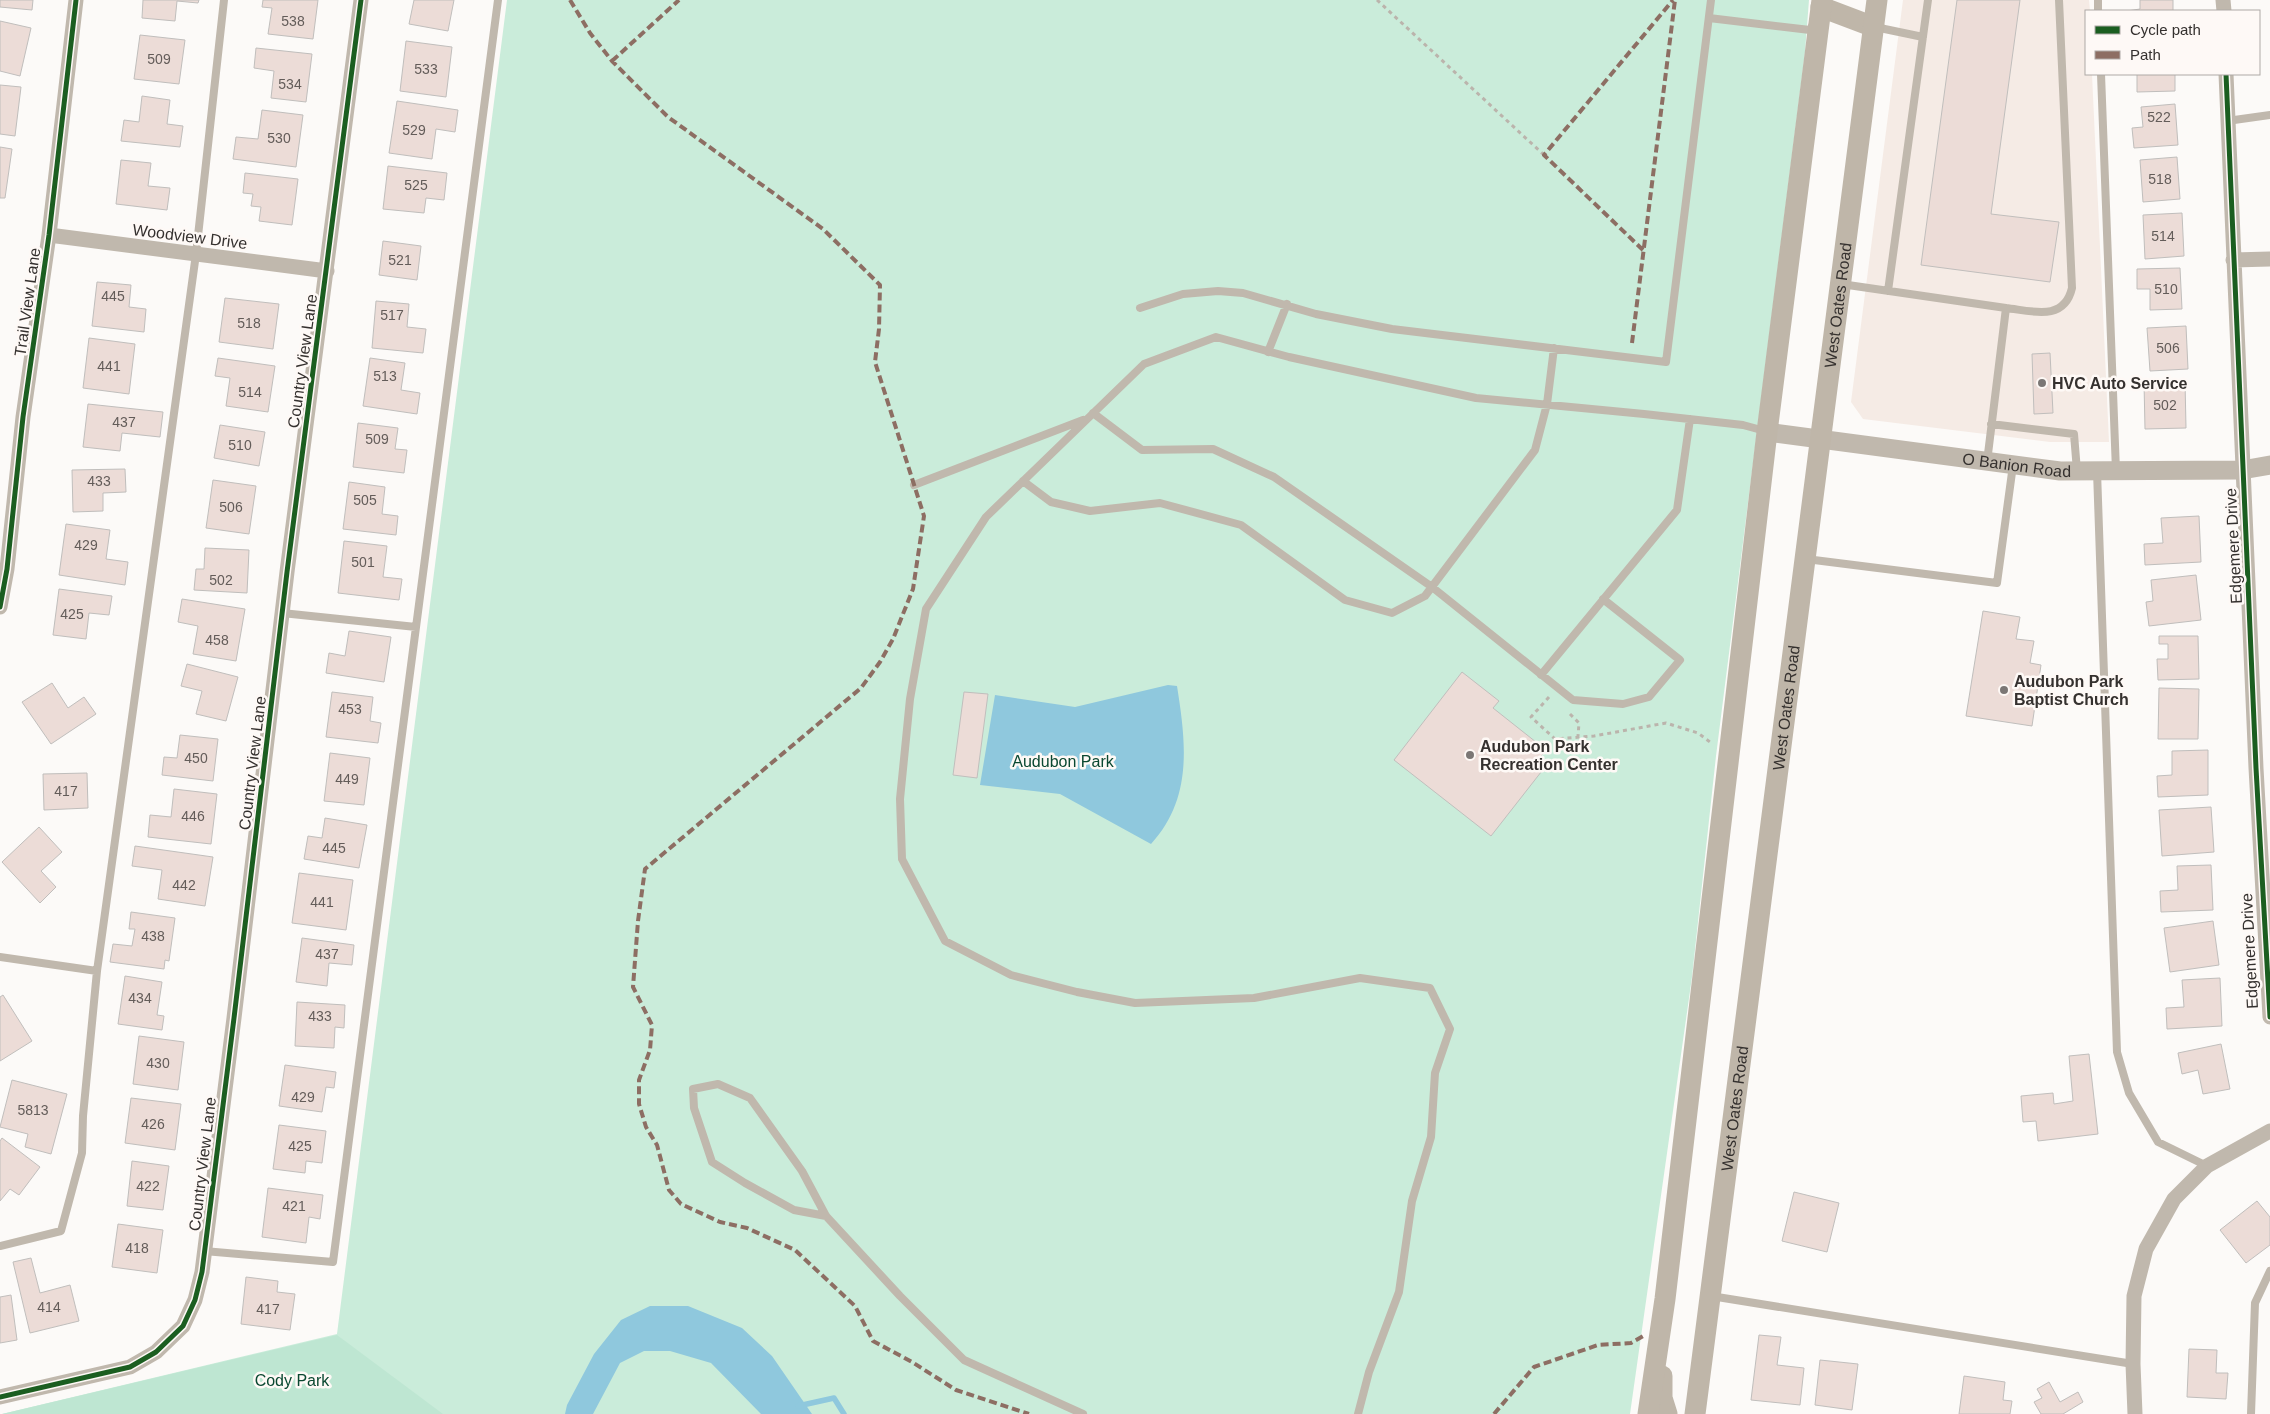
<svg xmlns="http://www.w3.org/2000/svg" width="2270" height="1414" font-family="Arial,sans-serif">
<rect width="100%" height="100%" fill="#fcfaf8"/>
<path fill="#f5ebe5" d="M1903 0H2089L2090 11H2086V74H2092L2109 442H2050L1863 419 1851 402Z"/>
<path fill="#caecda" d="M507 0H1809L1805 52 1716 756 1692 977 1630 1414H2L337 1334Z"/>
<path fill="#bee6d2" d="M337 1335 443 1414H2Z"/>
<path fill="#8fc8dd" d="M1168 685 1177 686C1186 743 1193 798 1151 844L1060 794 980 785 995 695 1075 707Z
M650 1306H688L742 1328 772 1356 812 1414H761L711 1363 670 1351H644L620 1363 593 1414H565L567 1405 594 1354 621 1320Z"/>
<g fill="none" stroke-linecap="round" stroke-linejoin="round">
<path stroke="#8fc8dd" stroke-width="5.5" d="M798 1406 834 1398 844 1414"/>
</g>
<path fill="#ecdcd7" stroke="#c0bebc" d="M0 0H33L32 10 0 7Z
M143 0H199L198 3 177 1 175 21 142 18Z
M263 0H318L313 39 268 34 272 8 262 7Z
M414 0H454L448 31 409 24Z
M1957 0H2020L1991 214 2059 222 2050 282 1921 265Z
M2140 0H2173V11H2127L2140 9Z
M0 21 31 28 20 76 0 71Z
M140 35 185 40 179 84 134 79Z
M406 41 452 47 446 97 400 91Z
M256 48 312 54 306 102 271 98 274 71 254 68Z
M2137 74H2175V91L2137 92Z
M0 85 21 87 15 136 0 134Z
M142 96 170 100 167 124 183 126 180 147 121 141 124 120 139 122Z
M397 101 458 110 455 132 436 129 432 159 389 153Z
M2175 104 2178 145 2134 148 2132 128 2143 127 2141 107Z
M262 110 303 115 296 167 233 159 236 137 258 139Z
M0 147 12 149 5 198H0Z
M2177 157 2180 199 2143 202 2140 160Z
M121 160 151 163 148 186 170 188 167 210 116 204Z
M388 166 447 173 444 200 426 198 424 213 383 209Z
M245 173 298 179 292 225 259 221 261 207 251 206 253 194 243 193Z
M2182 213 2184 256 2145 259 2143 215Z
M383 241 421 246 417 280 379 275Z
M2180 268 2182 309 2150 310V289H2137V269Z
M97 282 131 285 129 307 146 309 144 332 92 326Z
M225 298 279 304 273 349 219 342Z
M376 301 409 304 407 327 426 329 423 353 372 348Z
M2186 326 2188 369 2150 371 2147 328Z
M89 338 135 344 129 394 83 388Z
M2050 353 2053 413 2034 414 2032 354Z
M218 358 275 366 268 412 226 406 230 378 215 376Z
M370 358 405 363 401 390 420 393 417 414 363 406Z
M2185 381 2186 428 2145 429 2144 382Z
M88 404 163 412 160 437 122 433 120 451 83 447Z
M358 423 398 428 395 449 407 450 404 473 353 467Z
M220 425 265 432 259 466 214 458Z
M125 469 126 492 103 493V511L73 512 72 470Z
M213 480 256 486 249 534 206 528Z
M349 482 385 487 382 514 398 516 396 535 343 529Z
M2199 516 2201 562 2145 565 2144 544 2163 543 2161 518Z
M66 524 110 530 106 559 128 562 125 585 59 575Z
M344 541 387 546 383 577 402 579 399 600 338 593Z
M205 548 249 550 247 593 194 590 196 569H204Z
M2196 575 2201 620 2149 626 2146 602 2153 601 2151 580Z
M59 589 112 596 109 615 89 613 86 639 53 635Z
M182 599 245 609 236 661 193 654 198 626 178 622Z
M1983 611 2020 617 2016 639 2034 641 2030 663 2041 665 2032 726 1966 716Z
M349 631 391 637 384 682 326 673 329 653 345 656Z
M2159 636H2198L2199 679 2158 680 2157 659H2168V644H2159Z
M187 664 238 677 226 721 196 714 202 691 181 686Z
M1462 672 1499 701 1493 708 1546 750 1537 761 1545 767 1491 836 1394 760Z
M52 683 68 708 84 697 96 714 51 744 22 702Z
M2159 688 2199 689 2198 739H2158Z
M332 692 373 697 370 721 381 723 378 743 326 737Z
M964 692 988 694 977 778 953 775Z
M180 735 218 739 213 781 162 775 164 757 177 758Z
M2208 750V795L2158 797 2157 776 2172 775V751Z
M330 753 370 758 364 805 324 801Z
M87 773 88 808 44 810 43 774Z
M174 789 217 794 211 844 148 837 150 815 171 817Z
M2211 807 2214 852 2162 856 2159 810Z
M325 818 367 825 359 868 304 859 308 836 322 838Z
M39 827 62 852 41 871 56 887 40 903 2 862Z
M135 846 213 857 205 906 158 899 162 870 132 866Z
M2211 865 2213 910 2161 912 2160 891 2178 890 2177 866Z
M299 873 353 880 346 930 292 923Z
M131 912 175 918 169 961 165 960 164 969 110 962 113 944 132 946 135 929H129Z
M2213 921 2219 965 2170 972 2164 928Z
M302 938 354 945 352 965 329 963 327 986 296 982Z
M125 976 162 982 157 1015 164 1016 162 1030 118 1024Z
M2220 978 2222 1026 2167 1029 2166 1008 2184 1007 2182 980Z
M3 995 32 1041 0 1061V997Z
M297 1002 345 1005 344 1028 335 1027 334 1048 295 1046Z
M139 1036 184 1042 178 1090 133 1084Z
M2221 1044 2230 1089 2203 1094 2198 1070 2182 1074 2178 1053Z
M2089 1054 2098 1134 2038 1141 2036 1121 2023 1122 2021 1096 2053 1093 2054 1104 2073 1101 2069 1056Z
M285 1065 336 1072 334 1088 326 1087 322 1112 279 1106Z
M12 1080 67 1094 51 1154 25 1147 28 1134 0 1127Z
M131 1098 181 1104 175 1150 125 1143Z
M279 1125 326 1131 322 1163 306 1161 305 1173 273 1169Z
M2 1138 40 1167 19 1195 10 1189 0 1201V1141Z
M132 1161 169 1166 163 1210 127 1206Z
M268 1188 323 1195 320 1219 309 1217 306 1243 262 1237Z
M1794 1192 1839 1203 1827 1252 1782 1241Z
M2257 1201 2270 1217V1245L2246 1263 2220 1230Z
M118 1224 163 1230 157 1273 112 1267Z
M31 1258 40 1293 70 1285 79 1321 30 1333 13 1262Z
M246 1277 278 1281 277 1292 295 1294 290 1330 241 1324Z
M11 1295 17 1340 0 1343V1297Z
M1759 1335 1781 1337 1777 1365 1804 1368 1800 1405 1751 1400Z
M2189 1349 2217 1350 2216 1373H2228L2226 1399 2187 1397Z
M1820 1360 1858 1364 1852 1410 1815 1405Z
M1964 1376 2005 1382 2003 1400 2012 1401 2010 1414H1959Z
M2049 1382 2060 1402 2078 1392 2083 1402 2063 1414H2041L2034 1402 2042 1398 2037 1389Z"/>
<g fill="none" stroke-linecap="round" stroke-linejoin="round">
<path stroke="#bbb4ac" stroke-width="3" stroke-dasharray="4 4" stroke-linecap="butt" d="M1377 0 1544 155
M1549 697 1531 717 1555 739 1594 736 1666 723 1698 733 1710 742
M1570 714 1579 723 1578 736"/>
<path stroke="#c0b8ad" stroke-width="8" d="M2098 0V11
M1709 18 1810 30 1813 24
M1875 27 1923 37
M2101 74 2116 471
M2227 121 2270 115
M1841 284 2006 308 1987 462
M1888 291 1928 0
M1140 308 1183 294 1218 291 1243 293 1316 314 1392 329 1666 362 1711 0
M2006 308C2032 311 2064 322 2072 288L2059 0
M1268 352 1287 304
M1093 413 1142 450 1213 449 1274 477 1432 587 1573 700 1623 704 1649 697 1680 660 1603 599
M1991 424 2074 434 2077 471
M2097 471 2117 1052 2129 1093 2158 1142 2207 1166
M1023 481 1051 502 1090 511 1160 503 1241 525 1345 600 1392 613 1425 596 1535 450 1547 404 1554 348
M914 485 1083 420
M1806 559 1997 583 2013 465
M282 613 416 627
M1541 675 1677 510 1690 419
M0 957 97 971
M826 1216 794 1210 745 1183 712 1162 694 1108 693 1089 718 1084 750 1098 802 1171 826 1216 900 1296 964 1360 1083 1414
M0 1246 61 1231 82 1153 83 1116 97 971 196 254 224 0
M204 1251 333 1262 498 0
M1711 1296 2133 1364
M1358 1414 1369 1372 1399 1292 1412 1201 1431 1137 1435 1073 1450 1029 1430 988 1360 978 1254 998 1135 1003 1077 992 1011 975 945 941 902 859 900 799 910 699 926 609 986 517 1144 364 1216 337 1289 357 1476 398 1644 414 1743 425 1765 431
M2251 1414 2255 1303 2270 1271"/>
<path stroke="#c0b8ad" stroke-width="15" d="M2223 0 2224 11
M2226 74 2256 768 2270 1017
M49 235 327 271
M2233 260 2270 259
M0 607 7 569 23 417 49 235 76 0
M0 1397 130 1367 156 1352 183 1326 195 1300 202 1272 234 1018 287 572 361 0
M2135 1414 2133 1364 2134 1296 2146 1249 2174 1199 2207 1166 2270 1131"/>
<path stroke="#c0b8ad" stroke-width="19" id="s1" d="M1767 432 2060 471 2242 470 2270 465"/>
<g stroke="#bfb6a9" stroke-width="21">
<path d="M1821 7 1874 27"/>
<path d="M1662 1376V1398L1667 1414"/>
<path d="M1648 1414 1665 1299 1767 432 1822 0"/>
<path id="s2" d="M1695 1414 1877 0"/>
</g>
<path stroke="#8d6e63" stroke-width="4" stroke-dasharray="8 4" stroke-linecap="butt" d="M570 0 590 33 612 61 668 117 823 229 880 285 879 329 875 362 924 516 913 589 893 639 880 662 861 688 645 869 638 921 633 987 652 1025 650 1050 639 1080V1104L646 1127 657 1145 669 1190 681 1204 720 1222 747 1228 795 1250 855 1306 873 1341 912 1362 956 1390 1029 1414
M612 61 679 0
M1643 250 1544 155 1673 0
M1632 343 1675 0
M1494 1414 1534 1367 1598 1345 1631 1343 1645 1335"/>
<defs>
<path id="cycleway" d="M2226 74 2256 768 2270 1017
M0 607 7 569 23 417 49 235 76 0
M0 1397 130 1367 156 1352 183 1326 195 1300 202 1272 234 1018 287 572 361 0"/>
</defs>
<use href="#cycleway" stroke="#fef9f6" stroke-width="8"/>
<use href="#cycleway" stroke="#1b5e20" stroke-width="5"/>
</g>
<g fill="#7b7775" stroke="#fef9f6" stroke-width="2">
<circle cx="2042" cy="383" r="5"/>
<circle cx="2004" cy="690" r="5"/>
<circle cx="1470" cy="755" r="5"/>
</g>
<g text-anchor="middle" stroke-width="5" stroke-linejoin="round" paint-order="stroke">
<g font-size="14" fill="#635c59">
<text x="293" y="26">538</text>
<text x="159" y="64">509</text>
<text x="426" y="74">533</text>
<text x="290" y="89">534</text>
<text x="2159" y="122">522</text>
<text x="414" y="135">529</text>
<text x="279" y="143">530</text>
<text x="2160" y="184">518</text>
<text x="416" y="190">525</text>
<text x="2163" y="241">514</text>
<text x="400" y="265">521</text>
<text x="2166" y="294">510</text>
<text x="113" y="301">445</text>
<text x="392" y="320">517</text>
<text x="249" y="328">518</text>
<text x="2168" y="353">506</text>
<text x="109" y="371">441</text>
<text x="385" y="381">513</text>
<text x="250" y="397">514</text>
<text x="2165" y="410">502</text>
<text x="124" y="427">437</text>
<text x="377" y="444">509</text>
<text x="240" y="450">510</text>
<text x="99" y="486">433</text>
<text x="365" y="505">505</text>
<text x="231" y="512">506</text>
<text x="86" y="550">429</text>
<text x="363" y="567">501</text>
<text x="221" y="585">502</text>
<text x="72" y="619">425</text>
<text x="217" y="645">458</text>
<text x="350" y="714">453</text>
<text x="196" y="763">450</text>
<text x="347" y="784">449</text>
<text x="66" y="796">417</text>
<text x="193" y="821">446</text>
<text x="334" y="853">445</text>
<text x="184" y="890">442</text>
<text x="322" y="907">441</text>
<text x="153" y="941">438</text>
<text x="327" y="959">437</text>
<text x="140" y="1003">434</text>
<text x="320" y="1021">433</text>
<text x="158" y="1068">430</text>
<text x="303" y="1102">429</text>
<text x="33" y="1115">5813</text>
<text x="153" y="1129">426</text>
<text x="300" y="1151">425</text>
<text x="148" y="1191">422</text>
<text x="294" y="1211">421</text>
<text x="137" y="1253">418</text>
<text x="49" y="1312">414</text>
<text x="268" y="1314">417</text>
</g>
<g font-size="16" fill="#35312f" stroke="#fef9f6">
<text transform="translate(190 236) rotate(7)" y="6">Woodview Drive</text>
<text transform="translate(27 302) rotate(-82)" y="6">Trail View Lane</text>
<text dy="6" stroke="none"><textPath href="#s2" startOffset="1118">West Oates Road</textPath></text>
<text transform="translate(302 361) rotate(-82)" y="6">Country View Lane</text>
<text dy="6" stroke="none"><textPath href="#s1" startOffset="252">O Banion Road</textPath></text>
<text transform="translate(2233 546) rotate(-93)" y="6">Edgemere Drive</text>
<text dy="6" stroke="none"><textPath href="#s2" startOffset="712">West Oates Road</textPath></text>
<text transform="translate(252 763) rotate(-83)" y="6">Country View Lane</text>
<text transform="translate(2249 951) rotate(-93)" y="6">Edgemere Drive</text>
<text dy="6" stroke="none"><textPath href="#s2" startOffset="308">West Oates Road</textPath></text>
<text transform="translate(202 1164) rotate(-83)" y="6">Country View Lane</text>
</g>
<g font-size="16" font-weight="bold" fill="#35312f" stroke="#fef9f6" text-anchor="start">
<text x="2052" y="389">HVC Auto Service</text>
<text x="2014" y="687">Audubon Park<tspan x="2014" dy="18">Baptist Church</tspan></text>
<text x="1480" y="752">Audubon Park<tspan x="1480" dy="18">Recreation Center</tspan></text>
</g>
<g font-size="16" fill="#0a4831" stroke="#fef9f6">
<text x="1063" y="767">Audubon Park</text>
<text x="292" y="1386">Cody Park</text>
</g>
</g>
<rect x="2085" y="10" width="175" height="65" fill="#fef9f6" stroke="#aea9a6"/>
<rect x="2095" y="26" width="25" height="8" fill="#1b5e20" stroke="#aea9a6"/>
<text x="2130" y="35" font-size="15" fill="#35312f">Cycle path</text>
<rect x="2095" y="51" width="25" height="8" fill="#8d6e63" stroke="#aea9a6"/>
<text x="2130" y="60" font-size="15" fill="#35312f">Path</text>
</svg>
